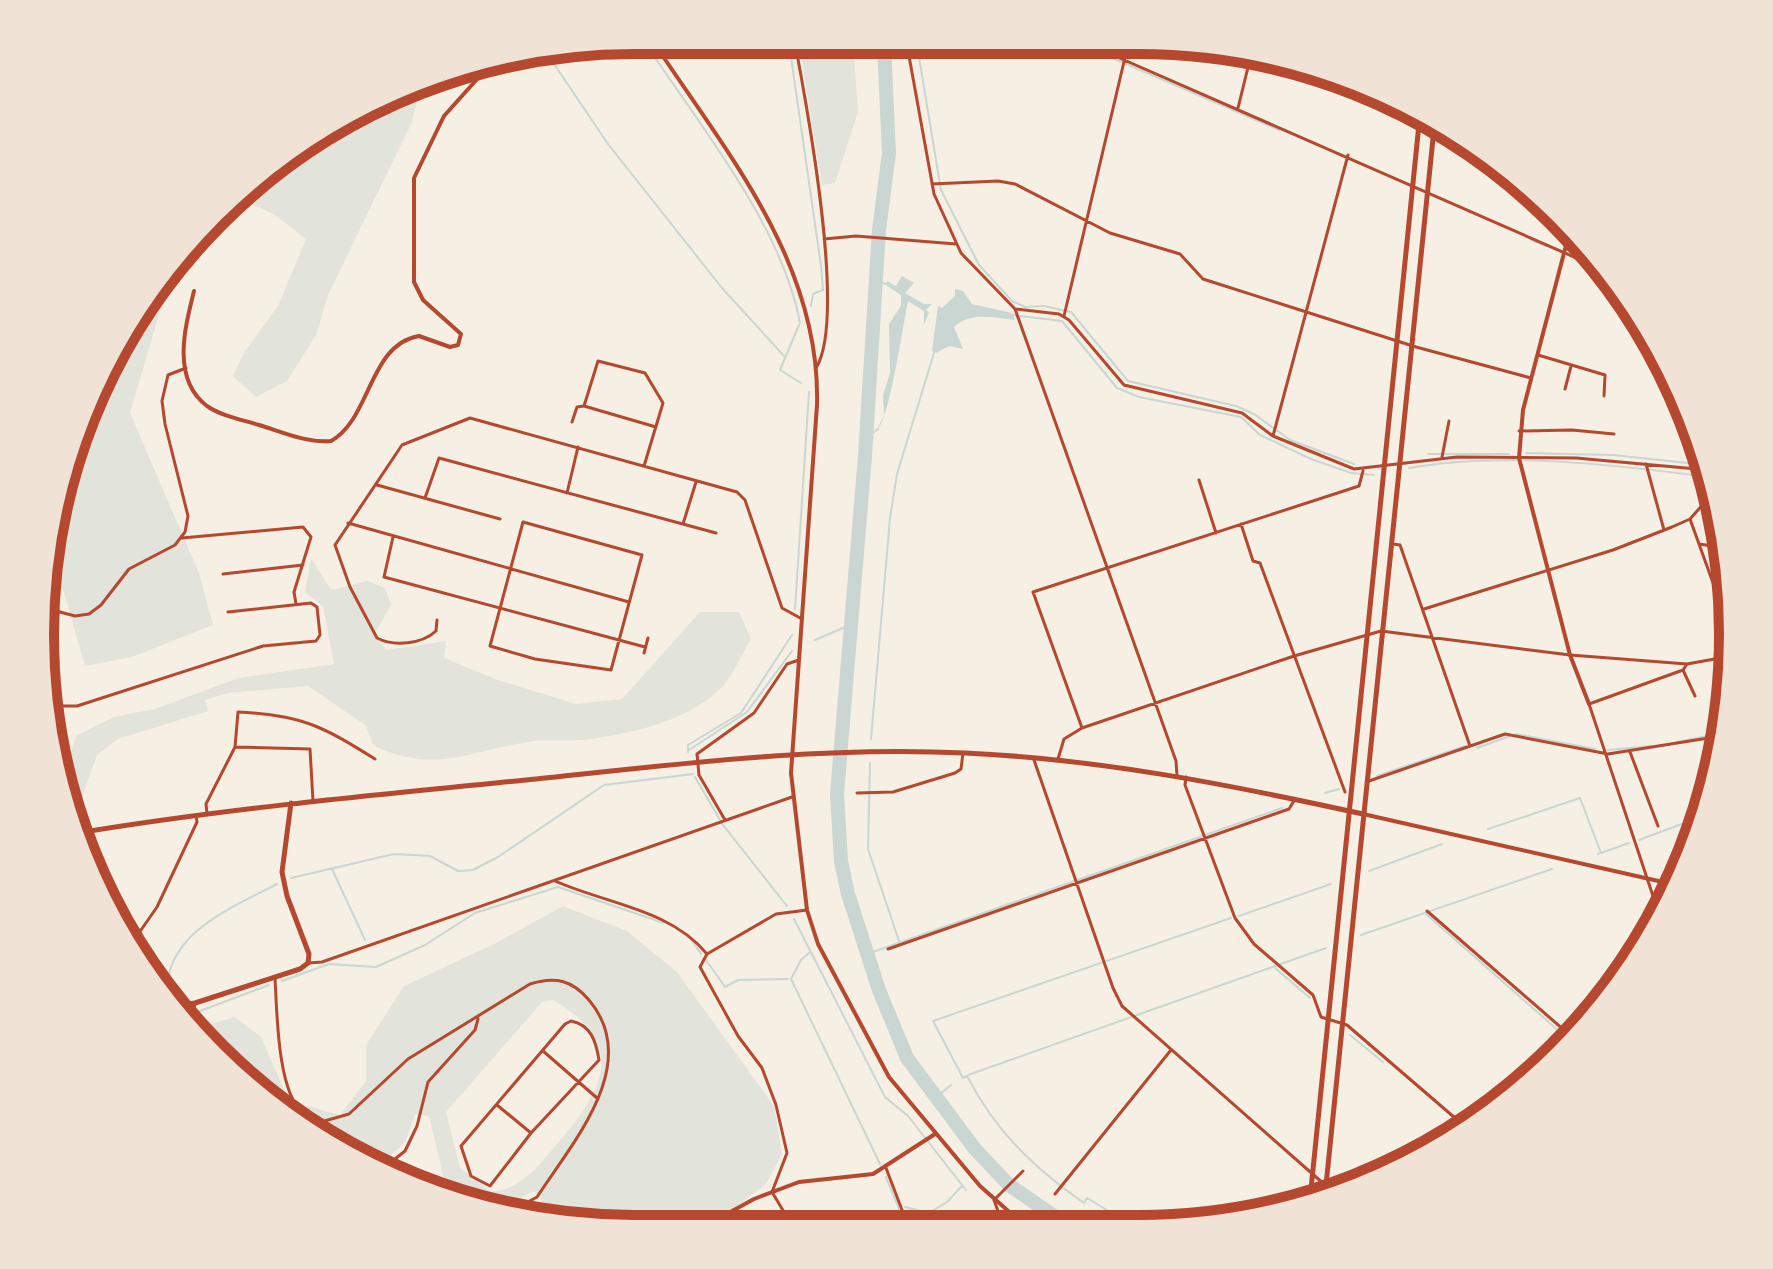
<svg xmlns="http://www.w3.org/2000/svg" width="1773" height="1269" font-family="Jost,sans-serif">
<rect width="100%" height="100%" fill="#f6efe4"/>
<path fill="#e2e4dc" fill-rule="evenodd" d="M799 43 853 44 858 112 835 183 822 185Z
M420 88 412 122 328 295 316 335 287 381 256 397 233 376 245 351 278 306 306 239 275 215 239 198 305 140Z
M159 285 165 294 130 413 199 573 213 625 132 657 85 666 63 589 45 576V556L101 372Z
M311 558 331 590 368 581 385 588 391 605 374 635 386 650 446 641 444 658 498 680 576 704 622 699 700 612H739L751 639C742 654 734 673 723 686 691 721 627 735 582 740 564 742 545 739 528 742 465 752 437 774 374 746L365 725 308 686 228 693 205 700 208 711 118 739 97 755 74 819 63 780 76 736 113 717 155 709 238 678 334 664 323 606 305 592Z
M563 906 627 931 677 972 774 1106 782 1154 766 1184 708 1227 596 1228 546 1220V1206L534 1191C493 1214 481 1201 444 1179L429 1116 415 1114 405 1142 376 1169 272 1106 236 1072 237 1059 230 1045 219 1056 202 1040 208 1025 235 1017 261 1037 289 1101 340 1115 366 1081V1045L404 986 494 944ZM553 1000C628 1044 605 1088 558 1143 539 1165 522 1189 491 1192L460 1168 446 1112 543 1001Z"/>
<path fill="#c9d6d2" d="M902 276 914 283 905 293 924 304H932L926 310 929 312 924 325V311L908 301C903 324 890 419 876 432L884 415 883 395 890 373 889 324 901 306V295L887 286V281L896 286Z
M955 289 963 291 972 304 1012 313 1015 320C994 318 971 311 954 327L963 349 949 346 936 353 932 351 938 306 942 308 955 296Z"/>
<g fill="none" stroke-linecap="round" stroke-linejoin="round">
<path stroke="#c9d6d2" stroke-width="2" d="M643 40C698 123 782 225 800 323
M789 43 821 266 823 290 813 294 811 306
M917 45 941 190 979 265 1012 301 1025 307 1044 306 1071 312 1128 381 1236 406 1254 414 1290 440 1354 464
M1089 48 1279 130
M546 52 608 144 722 288 784 356
M1531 240 1546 246
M1574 259 1610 276
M876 282 887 284
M1011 315 1062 321 1117 388 1139 397 1241 417 1260 435 1311 459 1351 473 1374 475
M799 325 780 370 801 383
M866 438 878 429
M1526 453 1613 455 1707 465
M1428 454H1509
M1409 468C1503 451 1615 465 1709 477
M795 609 809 392
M815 640 850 625
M1516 734 1595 749
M871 739 890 518 897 474 934 353
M1677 742 1722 733
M1477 748 1510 736
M689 750 747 712 792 651
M1608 750 1651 746
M688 752V745L741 713 792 635
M870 763 868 849 899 941
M1377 776 1465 746
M695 777 723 825 787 906
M1325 793 1339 789
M1488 829 1580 798 1601 853
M1639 840 1703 816
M1598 854 1629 843
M332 869 365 940
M1369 871 1442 844
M291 878 394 854 430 856 458 871 473 870 498 857 604 785 693 774
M1650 908 1655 924
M1426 914 1569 1040
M1239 916 1331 884
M794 919 885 1097 908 1116 966 1190
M1361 935 1552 869
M693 942 701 954
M809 953 801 960 791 979 880 1164
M870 953 1282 808
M706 960 725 987 738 980 788 979
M1275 968 1310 998
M282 981 329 964 376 967 425 945 475 913 558 887 664 923
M167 993C166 932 232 908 277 884
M200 1011 269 985
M181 1016 189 1015
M1350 1035 1383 1062
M968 1075 1326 948
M934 1099 951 1085
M1457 1125 1458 1126
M886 1177 899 1209
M905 1207 929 1213 947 1202 962 1186
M1130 1224 1087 1198 1084 1203C1033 1167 996 1132 967 1076L963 1078 933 1021 1231 918"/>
<path stroke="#c9d6d2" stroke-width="14" d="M884 45 889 153 879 230 865 456 837 794 841 861 848 894 879 990 907 1058 975 1149 1009 1185 1067 1225"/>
<path stroke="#b5482f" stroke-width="3" d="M795 43C807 107 847 318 816 368
M907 45 934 194 961 253 1015 309 1059 314 1069 320 1124 385 1242 413 1273 436 1354 469 1457 457 1576 458 1708 470
M1099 49 1606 271
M1238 108 1252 51
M932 184 998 181 1015 184 1110 233 1180 254 1203 279 1416 347 1531 378
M824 239 856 236 956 244
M1015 309 1176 761 1177 776
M1064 316 1127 49
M1538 355 1605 375 1604 396
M1565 389 1571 366
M584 406 598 361 645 373 663 403 644 466
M572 422 577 407 584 406 656 427
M1519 431 1572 430 1614 434
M1273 436 1348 155
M1442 457 1449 421
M1646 464 1664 530
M1199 480 1216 533
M377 485 500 519
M567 493 578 447
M425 498 439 458 716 533
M1690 519 1730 630
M523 522 642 555 611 670 535 659 490 646Z
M348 523 629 602
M683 524 696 482
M1241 524 1253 561 1260 563 1345 792
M393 537 384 577 645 647
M182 538 303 527 311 537 294 592 296 604
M1393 544 1400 545 1470 746
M1699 544 1726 548
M223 574 303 565
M45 608 75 616 89 614 101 605 129 569 175 545 185 532 188 516 165 424 162 401 168 375 186 368
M1424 609 1613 550 1672 527 1690 519 1713 493
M437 620 436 631C422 644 394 647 377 638L350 587 335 545 402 445 470 418 737 492 745 500 782 608 802 619
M644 653 648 638
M1683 670 1695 696
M45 706H77L263 646 316 641 320 635 317 607 311 603 228 612
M1082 728 1033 592 1359 486 1363 471
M51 736 59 708
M235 747 238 712C302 715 322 726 375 759
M1630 752 1658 826
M1058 759 1064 739 1082 728 1294 656 1381 631 1570 655 1687 664 1731 656
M1034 760 1113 988 1122 1006 1333 1192
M1186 777 1185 785 1235 918 1254 944 1313 995 1321 1017 1347 1025 1462 1124
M1369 781 1505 734 1608 754 1721 736
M857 793 893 792 955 773 961 769 963 753
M207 813 206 804 235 747 310 749 313 801
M725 820 699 775 697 754 754 713 787 664 799 660
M555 881C607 904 670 909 707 954
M1427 911 1572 1037
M1660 917 1589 704 1683 670 1687 664
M134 940 157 907 197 822 196 816
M888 949 1289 809 1295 799
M308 963 322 962 792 797
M275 978C277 1010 277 1092 303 1113 308 1117 316 1119 321 1122L349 1114 408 1059 530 984C555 976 572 980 589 1000 643 1064 572 1143 537 1197L515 1209 495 1211 390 1164
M571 1021C591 1025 596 1041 599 1060L531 1133 490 1186 471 1176 461 1146 565 1024Z
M188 1027 195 1004
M543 1051 597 1098
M497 1105 531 1133
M886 1168 902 1210 903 1226
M380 1171 405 1151 417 1126 428 1082 475 1030 478 1019
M1055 1194 1171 1050
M1003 1225 994 1200 1023 1171
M793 1227 772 1192 787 1153 776 1105 762 1068 738 1036 700 967 707 954 776 914 807 910"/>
<path stroke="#b5482f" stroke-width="4" d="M652 40C726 152 821 263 817 405L791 773 807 910 818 944 889 1077 980 1186 1024 1225
M1570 230 1523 410 1519 458 1570 655 1589 704
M194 291C185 327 171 379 207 406 221 416 243 420 259 425 282 432 306 443 331 441 371 419 369 344 419 336L450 347 458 345 461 334 423 300 414 282V178L444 116 496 58
M1363 814 1676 885
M703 1227 754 1199 799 1182 873 1174 935 1134"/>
<path stroke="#b5482f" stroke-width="5" d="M78 833C230 808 383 794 536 779 679 764 821 746 965 753 1100 759 1231 785 1363 814
M175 1006 195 1003 300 969 308 963 309 954 287 896 282 872 291 803"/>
<path stroke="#b5482f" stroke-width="5" d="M1325 1195 1435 119
M1310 1199 1420 114"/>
</g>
<path d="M0 0H1773V1269H0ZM634 54H1139A580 580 0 0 1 1719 634V635A580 580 0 0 1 1139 1215H634A580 580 0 0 1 54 635V634A580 580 0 0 1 634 54Z" fill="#f1e2d6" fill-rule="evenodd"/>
<path fill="none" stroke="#b5482f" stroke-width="10" d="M634 54H1139A580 580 0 0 1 1719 634V635A580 580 0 0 1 1139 1215H634A580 580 0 0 1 54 635V634A580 580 0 0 1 634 54Z"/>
</svg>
